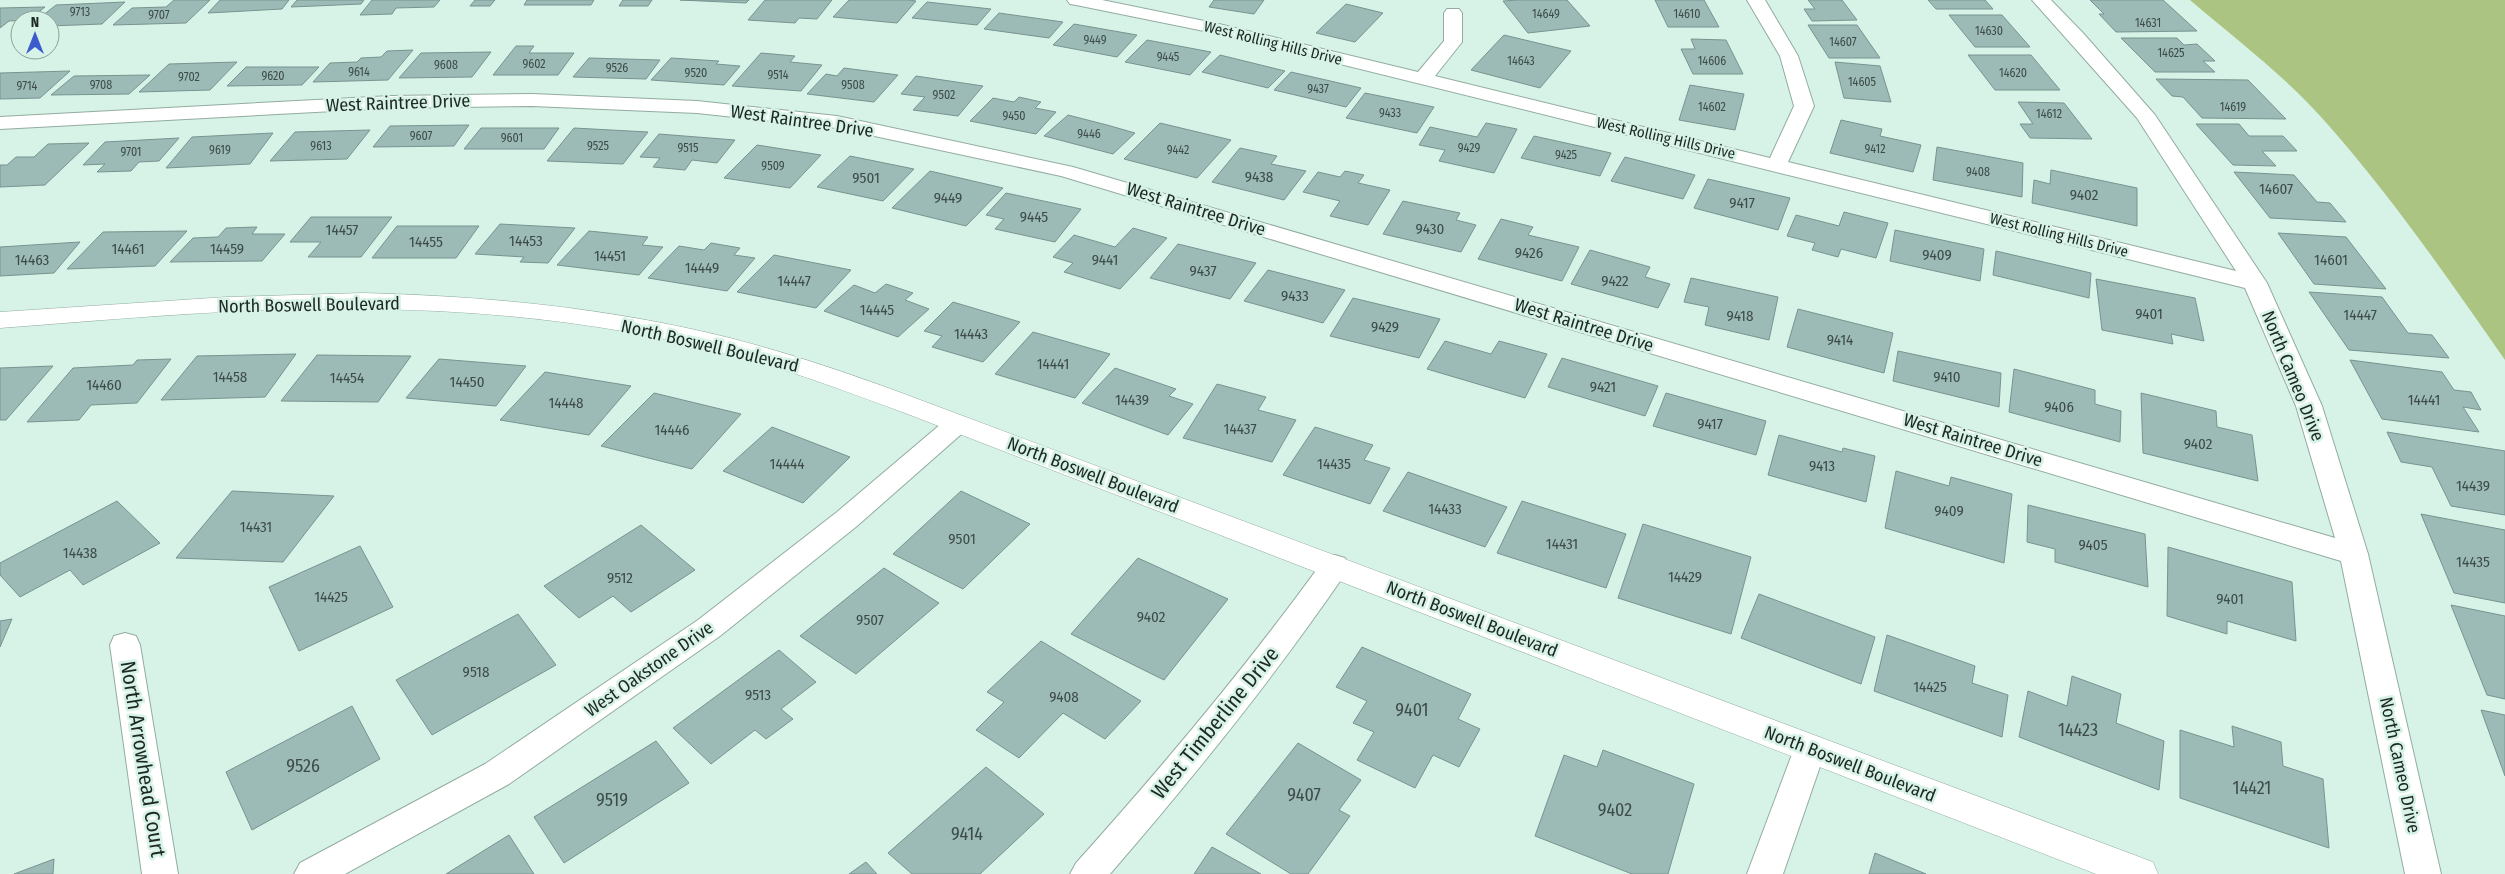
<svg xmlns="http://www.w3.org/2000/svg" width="2505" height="874" font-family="'Fira Sans Condensed',sans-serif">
<rect width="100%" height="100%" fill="#d7f2e6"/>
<path fill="#abc482" d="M2190 0H2505V360C2450 281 2394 200 2330 127 2289 79 2238 41 2190 0Z"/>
<path fill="#9cbab6" stroke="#779490" d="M174 0H210L186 23 113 25 132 8 166 7Z
M220 0H289L282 9 208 13Z
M297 0H364L361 4 291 7Z
M372 0H440L434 7 396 8 392 14 360 15Z
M475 0H495L490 6H470Z
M527 0H594L591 5H524Z
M623 0H652L648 6H619Z
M680 0H749L746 3Z
M765 0H832L817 19 799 18 795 23 748 20Z
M849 0H909L916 1 897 23 833 17Z
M1214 0H1264L1254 14 1209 7Z
M1518 0H1567L1590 26 1528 33 1503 1Z
M1655 0H1704L1719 27H1668Z
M1808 0H1842L1857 20 1812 21 1804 9H1815Z
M1928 0H1985L1993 9H1936Z
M2090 0H2163L2197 31 2116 32 2099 14H2104Z
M125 2 102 24 50 26V20H37L56 5Z
M927 2 991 9 977 25 912 18Z
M1346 4 1383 13 1355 42 1316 33Z
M45 7 28 20 9 21 0 28V8Z
M999 13 1063 22 1049 38 984 29Z
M1949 15H2002L2030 47H1975Z
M1074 24 1137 35 1117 57 1053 45Z
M1808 25H1857L1880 58H1829Z
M1504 35 1571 51 1540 88 1471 70Z
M2121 38H2177L2184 45 2197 44 2215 61H2203L2215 72H2155Z
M1691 39 1726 40 1743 74H1693L1681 49H1695Z
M1147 40 1211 52 1190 75 1125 62Z
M516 46H534L529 53H574L558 75H493Z
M413 50 388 80 313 82 330 63 357 62 361 58 381 57 387 51Z
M491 52 472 77 399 78 421 53Z
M761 53 795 56 790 62 822 65 801 91 732 86Z
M1220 55 1285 71 1268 88 1202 72Z
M1968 55H2031L2060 90H1995Z
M589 58 660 60 646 79 573 77Z
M671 58 719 61 716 64 740 66 724 85 651 80Z
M237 62 210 90 139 92 169 64Z
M1835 62 1880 66 1891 102 1844 98Z
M246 67H319L302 85 227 86Z
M844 68 898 75 874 102 807 94 826 74 837 76Z
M70 71 40 98 0 99V73Z
M1291 72 1361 88 1346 107 1274 90Z
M150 75 129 94 51 95 74 76Z
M916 76 983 86 958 116 913 110 925 97 901 94Z
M2156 79 2248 80 2286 119 2202 118 2183 97 2172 96Z
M1690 85 1744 94 1735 130 1679 120Z
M1365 93 1434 107 1417 133 1346 118Z
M1019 97 1041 102 1035 108 1056 112 1036 134 970 121 993 98 1014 102Z
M2018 102 2064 103 2092 139 2030 138 2020 124H2033Z
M1068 115 1107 125 1135 133 1113 154 1044 136Z
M1841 120 1882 129 1880 136 1921 145 1913 172 1830 153Z
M1160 123 1231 140 1197 178 1124 159Z
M1486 123 1517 129 1494 173 1439 161 1445 150 1419 145 1430 127 1477 137Z
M2196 124H2239L2249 136H2283L2297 151H2262L2276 166 2233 165Z
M469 125 454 146 373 147 390 126Z
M481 128H559L544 149H464Z
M574 128 648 132 623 164 547 161Z
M370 130 347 159 270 161 295 132Z
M273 133 250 164 166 168 192 137Z
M659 134 735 140 717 163 692 160 685 170 653 167 660 158 640 157Z
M1534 136 1611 153 1600 176 1521 158Z
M179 138 159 161 139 162 131 171 97 172 105 164 83 165 105 142Z
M89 143 45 185 0 187V165H7L16 157H34L48 144Z
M757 145 821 155 790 188 724 178Z
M1937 147 2023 163 2022 197 1933 180Z
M1240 148 1277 156 1271 164 1306 171 1284 200 1212 182Z
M850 156 914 169 883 201 817 187Z
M1625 157 1695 175 1683 199 1611 181Z
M2051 170 2137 188V226L2032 203 2034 180 2050 184Z
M930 171 1003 188 966 226 892 208Z
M1345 171 1364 175 1358 183 1390 190 1368 225 1330 216 1340 201 1303 192 1318 172 1340 177Z
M2234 172 2294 175 2317 202 2330 203 2346 222 2270 218Z
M1708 179 1790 198 1778 230 1694 208Z
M1006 193 1081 209 1055 242 995 229 1004 219 986 215Z
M1403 201 1460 213 1456 220 1476 225 1461 252 1383 234Z
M1844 212 1888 223 1876 258 1841 249 1838 257 1812 250 1815 243 1787 236 1796 215 1839 226Z
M311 217H392L361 257H308L321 242H290Z
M1501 219 1533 227 1528 235 1579 247 1562 281 1478 259Z
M500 224 575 228 548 263 520 262 524 257 475 254Z
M397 226H479L456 258H372Z
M257 227 252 234H285L262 261 170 262 193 238 218 237 226 228Z
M1133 228 1167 238 1120 289 1064 272 1073 263 1053 257 1074 235 1115 247Z
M1895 230 1984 249 1980 281 1890 261Z
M187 231 155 266 67 269 103 232Z
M589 231 648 237 642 245 663 247 639 275 557 265Z
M2278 233 2346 237 2386 289 2314 284Z
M80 242 54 273 0 276V247Z
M711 243 740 248 734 255 755 258 727 291 648 278 679 246 704 250Z
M1178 244 1256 263 1230 299 1150 278Z
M1590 250 1650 267 1645 277 1670 284 1658 308 1571 284Z
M1996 251 2091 273 2089 298 1993 275Z
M774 255 851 270 816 308 737 292Z
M1268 270 1345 290 1323 323 1244 301Z
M1691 278 1778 297 1769 340 1705 325 1709 307 1684 302Z
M2096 279 2195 298 2204 341 2171 334 2173 344 2102 330Z
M886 284 913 293 905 300 929 309 898 337 824 311 854 285 875 293Z
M2309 292 2382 297 2408 333 2432 335 2449 358 2349 350Z
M1353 298 1440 319 1419 358 1330 336Z
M953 302 1020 322 983 362 932 347 942 336 924 331Z
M1798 309 1893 333 1884 373 1787 347Z
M1033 332 1110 354 1075 398 995 374Z
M1445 341 1491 354 1499 341 1547 354 1525 398 1427 369Z
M1898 351 2001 373 1999 407 1893 381Z
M296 354 265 397 161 400 197 356Z
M317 355 411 356 378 402 281 401Z
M1562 358 1658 386 1645 416 1548 387Z
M171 359 137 403 91 405 79 420 27 422 73 368 133 365 137 360Z
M439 359 526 366 496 406 406 398Z
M2350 360 2442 372 2454 390 2471 392 2481 410 2463 407 2479 432 2382 419Z
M53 366 6 420H0V368Z
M1115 368 1176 389 1169 396 1193 404 1168 435 1082 403Z
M2014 369 2095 390V404L2121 411 2120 442 2009 412Z
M545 372 631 386 589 435 500 420Z
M1217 384 1266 397 1258 410 1296 420 1272 462 1183 438Z
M654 393 741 414 692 469 601 446Z
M1666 393 1766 421 1756 455 1653 426Z
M2141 393 2216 411 2217 427 2252 435 2258 481 2143 453Z
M772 427 850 457 803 503 723 471Z
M1315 427 1373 445 1364 460 1390 468 1370 504 1283 475Z
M2387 432 2505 451V515L2451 506 2432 467 2401 462Z
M1779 435 1842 452 1843 448 1875 456 1866 502 1768 475Z
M1896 471 1949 486 1951 477 2012 494 2004 563 1885 528Z
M1408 472 1507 507 1485 547 1383 511Z
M232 491 334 496 283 562 176 558Z
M961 491 1030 524 963 589 893 554Z
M117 501 160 543 83 585 70 570 20 597 0 575V563Z
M1522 501 1626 534 1606 588 1497 553Z
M2028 505 2145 534 2148 587 2055 562V549L2027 542Z
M2421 514 2505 530V603L2454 593Z
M1643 524 1751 557 1731 634 1618 598Z
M641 525 695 570 631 612 613 596 579 618 544 586Z
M360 546 393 607 299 651 269 587Z
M2168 547 2292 582 2296 641 2227 621V634L2167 616Z
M1138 558 1228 599 1164 680 1071 634Z
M884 568 939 603 856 674 800 636Z
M1759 594 1875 637 1861 684 1741 638Z
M2451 605 2505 616V699L2487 695Z
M518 614 556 665 432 735 396 680Z
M12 619 0 647V621Z
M1887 635 1975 666 1972 683 2008 695 2002 737 1874 691Z
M1041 641 1141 701 1105 739 1063 713 1019 758 976 730 1004 702 987 692Z
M1362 647 1471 694 1458 719 1480 729 1459 767 1433 755 1415 788 1357 760 1374 732 1353 723 1367 701 1336 687Z
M779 650 816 682 781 709 793 719 766 739 755 730 711 764 673 728Z
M2072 676 2121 694 2116 723 2164 741 2159 790 2019 737 2028 691 2067 706Z
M352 706 380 759 252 830 226 772Z
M2481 710 2505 715V776Z
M2232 726 2281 742 2283 766 2323 779 2329 848 2180 798V730L2234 747Z
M656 741 689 783 564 863 534 817Z
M1298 743 1361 780 1339 810 1350 816 1308 874H1291L1226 834Z
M1603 750 1694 784 1668 874H1632L1535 836 1564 755 1597 767Z
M986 767 1044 814 980 874H912L888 853Z
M509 835 534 874H446Z
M1212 847 1261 874H1194Z
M1875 853 1926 874H1869Z
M54 859 53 874H14Z
M866 862 877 874H849Z"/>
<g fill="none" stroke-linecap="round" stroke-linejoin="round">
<defs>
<path id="street" d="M1067 0H1102L1219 24 1418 72 1444 41V13L1447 9H1459L1462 13V42L1435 76 1770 158 1794 106 1780 56 1747 0H1765L1798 56 1814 106 1788 162 2236 271 2137 118 2032 0H2051L2083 33 2155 115 2267 283 2322 406 2368 554 2441 874H2405L2341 561 1061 176 837 128 697 113 532 106 391 108 0 129V117L391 96 532 94 697 101 837 116 1073 167 2335 538 2296 406 2245 288 1219 34 1076 5 1070 4Z
M957 415 966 418 970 424 966 430 857 526 720 636 509 784 345 874H294L300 863 485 764 698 620 837 512 948 418Z
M1335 555 1345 558 1349 566 1345 574C1273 679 1193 778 1110 874H1070L1076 863C1164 765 1248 665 1325 558Z
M125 633 136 636 140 645 178 874H142L110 645 114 636Z
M1810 735 1822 739 1826 749 1783 874H1747L1794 749 1798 739Z"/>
<path id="secondary" d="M363 293C486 296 610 308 730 338 796 355 860 377 923 401L2153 862 2158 874H2096L905 413C851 393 798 373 743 358 621 324 491 310 364 309 243 307 121 319 0 328V312L227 297Z"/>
</defs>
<use href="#street" stroke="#93aca0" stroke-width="2"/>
<use href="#secondary" stroke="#93aca0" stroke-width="1"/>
<use href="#street" fill="#fff" fill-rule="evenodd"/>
<use href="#secondary" fill="#fff" fill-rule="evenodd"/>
</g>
<g text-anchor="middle" stroke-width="5" stroke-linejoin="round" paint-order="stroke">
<g font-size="12" fill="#3d4c48">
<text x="80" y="16">9713</text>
<text x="1546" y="18">14649</text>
<text x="1687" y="18">14610</text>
<text x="159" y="19">9707</text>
<text x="2148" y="27">14631</text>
<text x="1989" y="35">14630</text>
<text x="1095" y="44">9449</text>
<text x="1843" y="46">14607</text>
<text x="2171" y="57">14625</text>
<text x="1168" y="61">9445</text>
<text x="1521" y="65">14643</text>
<text x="1712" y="65">14606</text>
<text x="534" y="68">9602</text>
<text x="446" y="69">9608</text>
<text x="617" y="72">9526</text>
<text x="359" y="76">9614</text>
<text x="696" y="77">9520</text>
<text x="2013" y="77">14620</text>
<text x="778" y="79">9514</text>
<text x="273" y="80">9620</text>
<text x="189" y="81">9702</text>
<text x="1862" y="86">14605</text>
<text x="101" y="89">9708</text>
<text x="853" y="89">9508</text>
<text x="27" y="90">9714</text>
<text x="1318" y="93">9437</text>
<text x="944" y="99">9502</text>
<text x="1712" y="111">14602</text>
<text x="2233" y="111">14619</text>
<text x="1390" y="117">9433</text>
<text x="2049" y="118">14612</text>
<text x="1014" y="120">9450</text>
<text x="1089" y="138">9446</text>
<text x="421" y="140">9607</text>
<text x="512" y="142">9601</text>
<text x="321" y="150">9613</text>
<text x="598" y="150">9525</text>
<text x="688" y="152">9515</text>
<text x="1469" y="152">9429</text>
<text x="1875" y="153">9412</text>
<text x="220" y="154">9619</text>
<text x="1178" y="154">9442</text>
<text x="131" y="156">9701</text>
<text x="1566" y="159">9425</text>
<text x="773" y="170">9509</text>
<text x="1978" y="176">9408</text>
</g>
<g font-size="15" fill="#1d2823" stroke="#d7f2e6">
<text transform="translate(1273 43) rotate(14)" y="5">West Rolling Hills Drive</text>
<text transform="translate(1666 138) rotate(13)" y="5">West Rolling Hills Drive</text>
<text transform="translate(2059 235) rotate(14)" y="5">West Rolling Hills Drive</text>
</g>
<g font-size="15" fill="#3d4c48">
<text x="1259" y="182">9438</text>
<text x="866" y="183">9501</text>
<text x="2276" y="194">14607</text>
<text x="2084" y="200">9402</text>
<text x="948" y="203">9449</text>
<text x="1742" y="208">9417</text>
<text x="1034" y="222">9445</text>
<text x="1430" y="234">9430</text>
<text x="342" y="235">14457</text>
<text x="526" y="246">14453</text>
<text x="426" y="247">14455</text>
<text x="128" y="254">14461</text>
<text x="227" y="254">14459</text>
<text x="1529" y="258">9426</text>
<text x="1937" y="260">9409</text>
<text x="610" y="261">14451</text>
<text x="32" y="265">14463</text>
<text x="1105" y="265">9441</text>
<text x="2331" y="265">14601</text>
<text x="702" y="273">14449</text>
<text x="1203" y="276">9437</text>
<text x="794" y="286">14447</text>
<text x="1615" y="286">9422</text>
<text x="1295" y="301">9433</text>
<text x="877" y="315">14445</text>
<text x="2149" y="319">9401</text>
<text x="2360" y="320">14447</text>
<text x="1740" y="321">9418</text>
<text x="1385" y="332">9429</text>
<text x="971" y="339">14443</text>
<text x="1840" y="345">9414</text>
<text x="1053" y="369">14441</text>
<text x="230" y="382">14458</text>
<text x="1947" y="382">9410</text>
<text x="347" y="383">14454</text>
<text x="467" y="387">14450</text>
<text x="104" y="390">14460</text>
<text x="1603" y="392">9421</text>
<text x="1132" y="405">14439</text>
<text x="2424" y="405">14441</text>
<text x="566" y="408">14448</text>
<text x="2059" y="412">9406</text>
<text x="1710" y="429">9417</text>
<text x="1240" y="434">14437</text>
<text x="672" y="435">14446</text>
<text x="2198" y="449">9402</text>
<text x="787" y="469">14444</text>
<text x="1334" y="469">14435</text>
<text x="1822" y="471">9413</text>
<text x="2473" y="491">14439</text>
<text x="1445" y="514">14433</text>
<text x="1949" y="516">9409</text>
<text x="256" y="532">14431</text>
<text x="962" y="544">9501</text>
<text x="1562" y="549">14431</text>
<text x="2093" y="550">9405</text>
<text x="80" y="558">14438</text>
<text x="2473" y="567">14435</text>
<text x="1685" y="582">14429</text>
<text x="620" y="583">9512</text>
<text x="331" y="602">14425</text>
<text x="2230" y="604">9401</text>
<text x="1151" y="622">9402</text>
<text x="870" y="625">9507</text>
<text x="476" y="677">9518</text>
<text x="1930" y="692">14425</text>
<text x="758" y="700">9513</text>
<text x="1064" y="702">9408</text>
</g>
<g font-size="18" fill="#1d2823" stroke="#d7f2e6">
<text transform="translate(398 103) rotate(-2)" y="6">West Raintree Drive</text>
<text transform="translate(802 121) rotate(8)" y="6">West Raintree Drive</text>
<text transform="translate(1196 209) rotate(17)" y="6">West Raintree Drive</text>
<text transform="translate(309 305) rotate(-1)" y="6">North Boswell Boulevard</text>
<text transform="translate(1584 325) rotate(17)" y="6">West Raintree Drive</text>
<text transform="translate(710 346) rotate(13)" y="6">North Boswell Boulevard</text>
<text transform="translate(2293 376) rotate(68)" y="6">North Cameo Drive</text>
<text transform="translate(1973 440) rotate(17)" y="6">West Raintree Drive</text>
<text transform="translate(1093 475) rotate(21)" y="6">North Boswell Boulevard</text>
<text transform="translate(1472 619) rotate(21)" y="6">North Boswell Boulevard</text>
<text transform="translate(649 669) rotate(-35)" y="6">West Oakstone Drive</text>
<text transform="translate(1850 764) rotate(21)" y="6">North Boswell Boulevard</text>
<text transform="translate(2400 765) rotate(78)" y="6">North Cameo Drive</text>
</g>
<g font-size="18" fill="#3d4c48">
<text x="1412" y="716">9401</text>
<text x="2078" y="736">14423</text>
<text x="303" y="772">9526</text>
<text x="2252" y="794">14421</text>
<text x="1304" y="801">9407</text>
<text x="612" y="806">9519</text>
<text x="1615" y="816">9402</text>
<text x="967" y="840">9414</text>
</g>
<g font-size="21" fill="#1d2823" stroke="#d7f2e6">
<text transform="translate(1215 723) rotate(-51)" y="7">West Timberline Drive</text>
<text transform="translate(143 759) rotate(81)" y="7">North Arrowhead Court</text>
</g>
</g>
<g transform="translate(35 35)"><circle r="24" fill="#d7f2e6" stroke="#8da198"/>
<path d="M0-4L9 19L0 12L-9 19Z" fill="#3c5bcd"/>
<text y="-8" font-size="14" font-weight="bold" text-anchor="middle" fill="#1d2823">N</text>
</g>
</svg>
